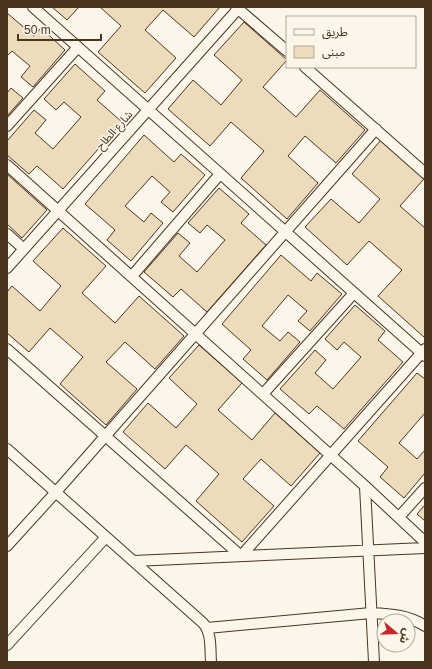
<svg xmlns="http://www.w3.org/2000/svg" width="432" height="669" font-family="Arial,'Noto Sans Arabic',sans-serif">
<rect width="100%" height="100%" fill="#fbf6e9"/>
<path fill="#ecdcbc" stroke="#4a3520" d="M52 7H79L67 20Z
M100 7H220L194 37 163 10 145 30 176 58 145 93 98 52 121 26Z
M7 13 34 36 41 28 65 50 33 87 21 77 30 66 12 51 7 56Z
M244 22 287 60 263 87 296 117 320 90 365 130 336 163 305 136 288 156 318 183 287 219 241 178 264 151 231 122 210 146 168 109 193 80 221 105 242 80 214 55Z
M75 64 105 91 97 100 122 122 63 189 37 166 29 174 7 155V141L34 110 46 120 35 133 53 149 81 117 64 102 56 110 44 99Z
M11 88 23 98 7 116V93Z
M144 135 174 162 181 154 205 175 173 212 161 202 170 192 152 176 125 206 144 222 151 213 163 223 131 261 107 240 115 230 85 204Z
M381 140 424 179 400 206 425 228V338L378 296 402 270 369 241 347 265 305 227 331 199 359 223 380 199 352 174Z
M7 174 47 210 22 238 7 224Z
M219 188 249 214 241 223 266 245 207 312 181 289 173 297 144 272 178 233 190 243 179 256 197 272 225 240 207 225 200 233 188 223Z
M63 228 106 266 82 293 115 323 139 296 184 336 155 369 125 342 106 362 137 389 106 425 60 384 83 357 50 328 29 352 7 333V292L12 286 40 311 61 286 33 261Z
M281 255 311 281 317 273 342 294 310 331 298 321 307 311 288 295 262 326 280 341 288 332 300 342 267 380 243 359 251 350 222 324Z
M355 305 385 331 378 340 403 362 344 429 317 406 309 414 280 389 315 350 326 360 315 373 333 389 361 357 344 342 337 350 325 339Z
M199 345 242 383 218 410 252 440 275 413 320 453 291 486 261 459 243 479 274 506 242 542 196 501 219 474 186 445 165 469 123 432 148 403 176 428 197 404 169 378Z
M417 373 425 379V413L399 443 417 459 425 450V473L404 498 380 477 388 467 358 441Z
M425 505V521L417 514Z"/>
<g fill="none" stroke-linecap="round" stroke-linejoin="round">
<defs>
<path id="minor" d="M33 7 425 356
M236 7 287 51
M305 67 425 173
M7 126 78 47
M7 165 365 486 425 542
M7 234 24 249
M7 268 238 9
M132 276 220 174
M7 349 241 556 425 349
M263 394 354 293
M7 449 203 623C212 633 210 649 211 662
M365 486 374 662
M399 517 425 488
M7 546 56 492 376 129
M133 561 425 548
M207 628 371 613C390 614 409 615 425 626
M7 645 106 537"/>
</defs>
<use href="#minor" stroke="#4a3520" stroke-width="12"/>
<use href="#minor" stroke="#fbf6e9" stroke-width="10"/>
</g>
<g text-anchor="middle" stroke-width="3" stroke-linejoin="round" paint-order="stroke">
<g font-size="11" fill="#4a3520" stroke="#fbf6e9">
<text transform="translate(114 130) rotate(-48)" y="4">شارع الطاح</text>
</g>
</g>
<rect width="432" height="669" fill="none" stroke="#4a3520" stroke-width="16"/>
<rect x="286" y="16" width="130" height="52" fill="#fbf6e9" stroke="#b4a999"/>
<rect x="294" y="29" width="20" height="6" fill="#fbf6e9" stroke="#b4a999"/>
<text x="322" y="36" font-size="12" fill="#4a3520">طريق</text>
<rect x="294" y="46" width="20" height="12" fill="#ecdcbc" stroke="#b4a999"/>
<text x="322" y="56" font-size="12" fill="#4a3520">مبنى</text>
<g transform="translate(396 633) rotate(109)"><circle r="19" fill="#fbf6e9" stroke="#b4a999"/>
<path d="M0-3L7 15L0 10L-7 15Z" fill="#c62828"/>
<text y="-6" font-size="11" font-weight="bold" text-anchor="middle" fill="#4a3520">ش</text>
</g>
<path d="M18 34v6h83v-6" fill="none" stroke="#4a3520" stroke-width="2"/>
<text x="24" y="34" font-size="12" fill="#4a3520" stroke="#fbf6e9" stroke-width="3" paint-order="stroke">50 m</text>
</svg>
